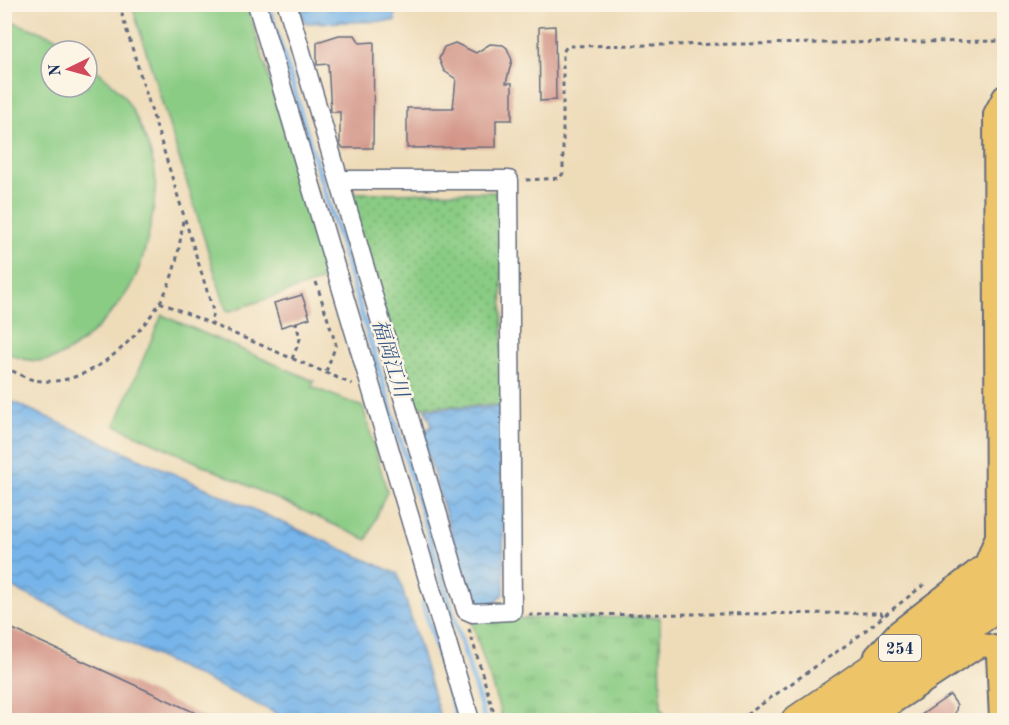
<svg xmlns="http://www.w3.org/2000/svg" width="1009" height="725" font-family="'Old Standard TT','Noto Serif JP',serif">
<defs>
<pattern id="grass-tufts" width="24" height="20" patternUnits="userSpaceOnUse" patternTransform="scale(1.5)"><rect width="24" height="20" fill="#8acc84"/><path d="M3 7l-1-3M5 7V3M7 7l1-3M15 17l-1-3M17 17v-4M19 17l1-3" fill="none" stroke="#70a66f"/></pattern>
<pattern id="park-dots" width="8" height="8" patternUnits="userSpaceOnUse" patternTransform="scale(1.5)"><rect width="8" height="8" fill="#8acc84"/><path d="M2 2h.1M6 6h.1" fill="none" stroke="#70a66f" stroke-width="1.8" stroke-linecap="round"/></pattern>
<pattern id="water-waves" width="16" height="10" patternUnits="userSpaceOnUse" patternTransform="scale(1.5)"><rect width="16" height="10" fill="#76b4e9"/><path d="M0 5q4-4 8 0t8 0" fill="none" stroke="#6093c0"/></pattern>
</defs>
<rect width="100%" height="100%" fill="#fcf5e5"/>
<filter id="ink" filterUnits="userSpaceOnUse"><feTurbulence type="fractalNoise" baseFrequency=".0167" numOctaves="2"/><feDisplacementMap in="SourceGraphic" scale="12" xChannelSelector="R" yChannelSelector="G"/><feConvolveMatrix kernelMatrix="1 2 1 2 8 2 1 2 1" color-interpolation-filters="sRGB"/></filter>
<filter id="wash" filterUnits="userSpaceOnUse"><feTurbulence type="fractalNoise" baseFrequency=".008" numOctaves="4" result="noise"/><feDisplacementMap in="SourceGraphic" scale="24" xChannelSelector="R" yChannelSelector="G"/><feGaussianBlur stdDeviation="1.35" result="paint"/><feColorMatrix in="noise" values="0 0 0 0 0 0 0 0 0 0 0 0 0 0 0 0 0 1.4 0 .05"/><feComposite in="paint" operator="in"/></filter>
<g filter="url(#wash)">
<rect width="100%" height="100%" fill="#eedcb9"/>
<path fill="url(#grass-tufts)" stroke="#527e71" stroke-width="1.5" d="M660 617 661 709 670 720H503L471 619Z"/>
<path fill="url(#park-dots)" stroke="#527e71" stroke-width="1.5" d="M502 192 503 405 413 407 349 193Z"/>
<path fill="#8acc84" stroke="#527e71" stroke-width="1.5" d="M147 4 247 5 329 278 227 312 133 9Z
M5 19 60 39 74 51H51V87H87V62C98 72 111 81 121 93 135 110 152 150 155 172 158 200 146 255 134 280 121 307 73 361 40 361 28 361 15 357 5 352Z
M162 315 314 381 312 387 363 407 387 491 367 540 115 425Z"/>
<path fill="url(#water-waves)" stroke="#4872a4" stroke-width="1.5" d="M298 5H394L395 21 306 23Z
M4 398 398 574 441 720H290L5 584Z
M502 407 504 593 495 603 479 604 471 599 422 435 432 425 425 409Z"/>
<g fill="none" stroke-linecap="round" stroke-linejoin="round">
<path stroke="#76b4e9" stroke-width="5" d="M268 4 485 720
M423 603 457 720"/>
</g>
<g id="blocks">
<path fill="#d29386" d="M555 26 556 100 540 101 539 27Z
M339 35H355L360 43 374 42 373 148H343L340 145V112H331L328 64 317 65V42Z
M455 43 476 53 490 44 503 45 507 48 512 60 506 83H512V120H496V147L407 148V108H453L456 79 444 71 439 59 444 47Z
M302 295 310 318 281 327 274 303Z
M4 625 211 720H4Z
M950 695 957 705 954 720H914Z"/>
</g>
</g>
<g filter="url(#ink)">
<use href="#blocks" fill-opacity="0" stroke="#656c7e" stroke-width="1.5"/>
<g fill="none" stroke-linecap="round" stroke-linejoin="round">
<defs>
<path id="minor" d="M257 4 470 720
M287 4 466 610 473 613 512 611 509 180H347L340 182"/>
<path id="major" d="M876 656 897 633 986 564 997 536 995 114 1004 97
M866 720 972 650 983 645 993 647 998 655 1001 720"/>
<path id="highway" d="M795 720 1004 576
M836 720 1004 604"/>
</defs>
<use href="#minor" stroke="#656c7e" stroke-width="21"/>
<use href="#major" stroke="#656c7e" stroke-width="26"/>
<use href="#highway" stroke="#656c7e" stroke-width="30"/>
<path stroke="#656c7e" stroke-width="3" stroke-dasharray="4.5 4.5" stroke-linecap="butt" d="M125 4 122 15 212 307 213 314 210 324
M526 180 560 178 563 173V52L567 46 1004 41
M316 282 336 345 325 374
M160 302 352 384
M292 359 300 339 296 322
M4 367C14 371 24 378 34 380 86 390 135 342 160 302 175 277 180 247 183 219
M529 615 881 613 883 616
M469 629 496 720
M739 720 852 641 926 583
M765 720 774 715"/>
<use href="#minor" stroke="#fff" stroke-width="18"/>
<use href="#major" stroke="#eec469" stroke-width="22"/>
<use href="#highway" stroke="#eec469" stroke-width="27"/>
</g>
</g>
<g text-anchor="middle" stroke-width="5" stroke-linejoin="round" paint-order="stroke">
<rect fill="#fcf5e5" stroke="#5e6a86" stroke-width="1.5" x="879" y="635" width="42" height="26" rx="4.5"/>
<g font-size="16" font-weight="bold" fill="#1b2f5e">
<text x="900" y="654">254</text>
</g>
<g font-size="20" font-style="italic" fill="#365788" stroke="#fcf5e5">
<text transform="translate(391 358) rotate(73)" y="7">福岡江川</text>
</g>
</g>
<rect width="1009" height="725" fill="none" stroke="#fcf5e5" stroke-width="24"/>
<g transform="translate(69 69) rotate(265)"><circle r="28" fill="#fcf5e5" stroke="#a2a6af" stroke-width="1.5"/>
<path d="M0-4.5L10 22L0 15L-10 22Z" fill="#d1495b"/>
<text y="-9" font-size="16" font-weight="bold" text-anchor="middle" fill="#1b2f5e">N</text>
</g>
</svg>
